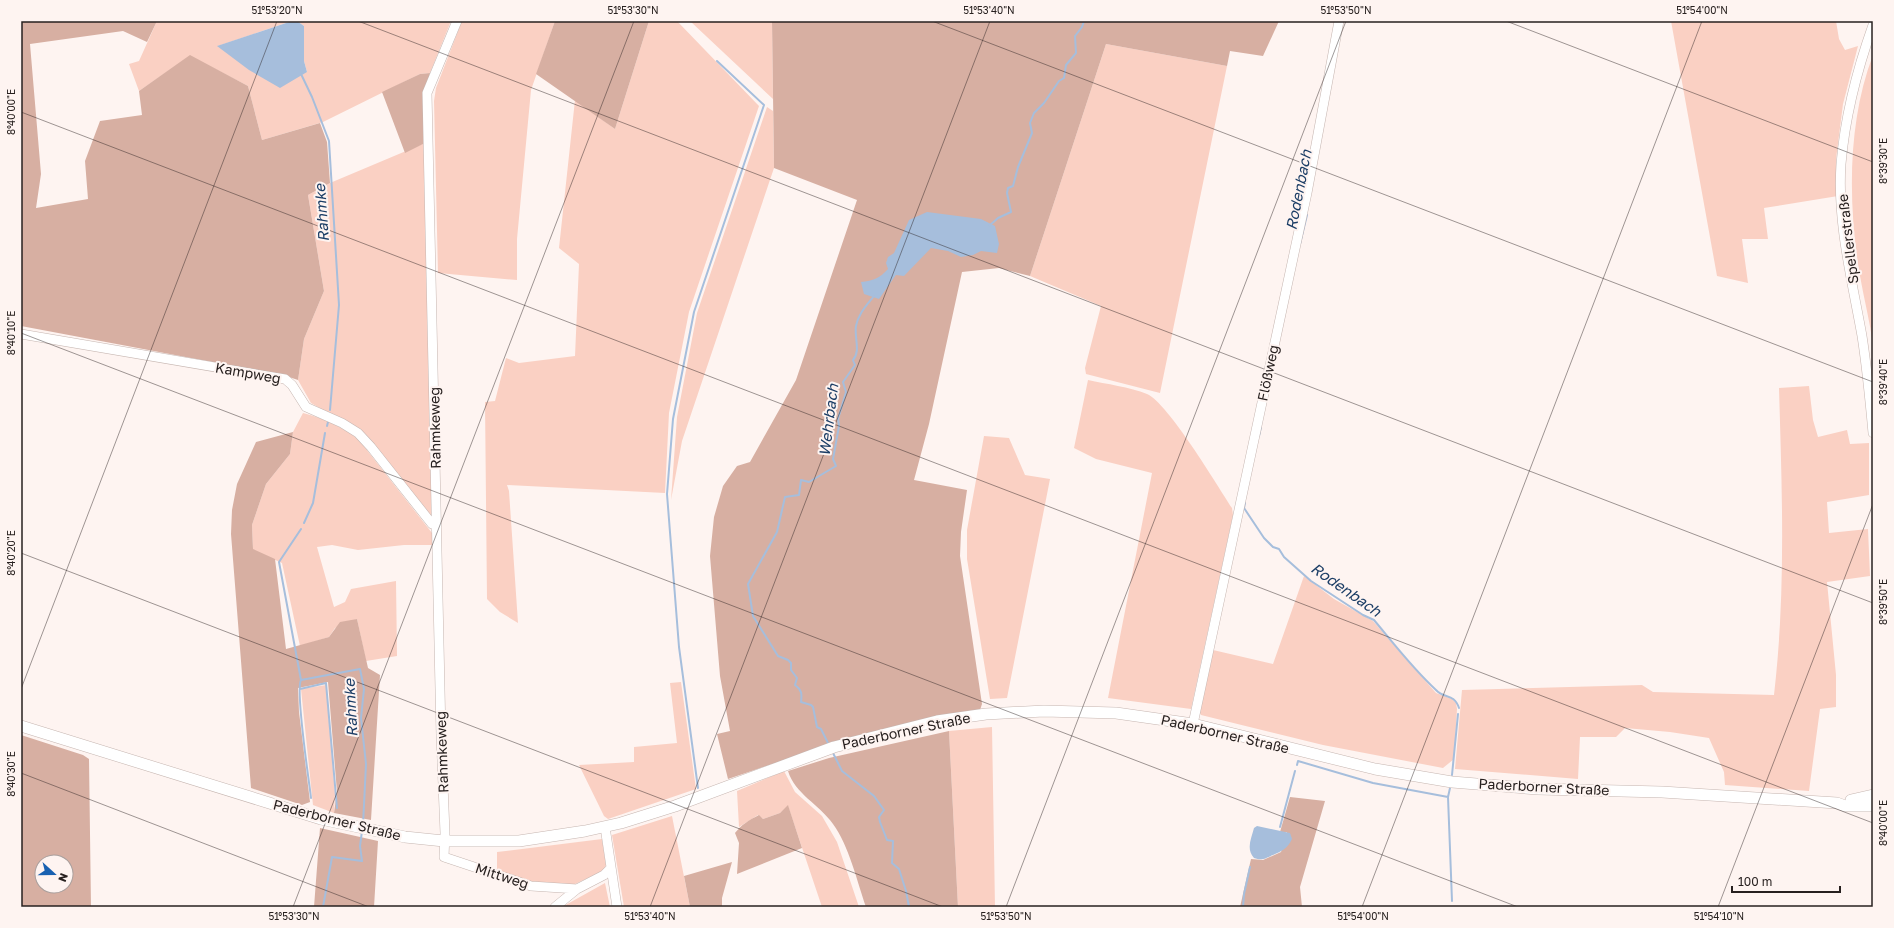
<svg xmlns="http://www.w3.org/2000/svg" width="1894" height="928" font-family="'Golos Text',sans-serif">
<rect width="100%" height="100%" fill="#fef4f1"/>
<path fill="#fad0c3" d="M157 21H292L218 46 307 72 304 61V26L297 21H451L430 73 420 74 323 122 262 140 248 86 190 56 139 91 129 64 139 61Z
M462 21H555L531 90 517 239V280L438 273 434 101 436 88Z
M649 21H677L759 106 689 312 669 413 665 493 507 485 509 491 518 623 500 612 487 599 485 402 495 401 506 358 519 363 575 356 579 264 559 248 575 100 615 129Z
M690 21H772L773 99Z
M1671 21H1836L1839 39 1845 50 1858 46 1843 104 1836 159 1838 196 1764 208 1768 239H1742L1748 283 1717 276Z
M1106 44 1227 66 1160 393 1086 374 1085 368 1101 306 1030 276Z
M1873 55V345C1870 322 1864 299 1860 276 1848 206 1847 123 1873 55Z
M767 107 773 111 774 168 682 441 671 500 677 417 697 313Z
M425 143 433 516 429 517 360 431 311 403 298 380 304 339 324 291 308 195 330 183Z
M1088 380C1106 384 1130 387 1147 394 1168 403 1217 485 1232 508L1233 515 1191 709 1108 698 1152 473 1096 459 1074 448Z
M1809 386 1813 420 1818 437 1847 430 1850 444 1869 443V495L1827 502 1829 533 1868 529 1870 576 1827 582 1836 675V707L1820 709 1809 791 1725 785 1724 772 1709 738 1670 732 1625 728 1616 737H1580L1578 779 1455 769 1462 690 1642 685 1653 692 1774 695C1786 592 1782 491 1779 388Z
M303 413C325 419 341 426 359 440L432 533 434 545H404L358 550 332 545 317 547 334 607 345 602 351 589 396 581 397 656 366 661 357 619 335 628 329 637 300 646 282 563 253 550 252 525 266 484 290 454 293 432Z
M984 436 1009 438 1025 475 1050 479 1007 698 990 699 967 559V530Z
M1304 576 1334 599 1373 621 1436 693 1452 699 1456 703 1457 709 1454 759 1443 768 1323 745 1201 715 1199 711 1213 650 1273 664Z
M681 682 696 789 608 819 604 816 579 765 634 762V747L677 743 670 683Z
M326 685 335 794 334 813 313 805 301 689Z
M992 727 995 907H958L949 731Z
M784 771 795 792 822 816 837 842 859 907H822L788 806 780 813 763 819 758 815 739 827 737 791Z
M672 816 690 907H624L612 835Z
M602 839 606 865 603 871 575 884H533L497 872V852Z
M605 883 610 907H562Z"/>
<path fill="#d7afa2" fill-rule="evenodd" d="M21 21H157L147 42 123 31 30 44 41 174 36 208 88 199 85 161 100 121 142 115 139 91 190 55 248 86 262 140 320 123 327 142 330 183 308 195 324 291 304 339 298 380 286 376 21 326Z
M555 21H649L615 129 536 74Z
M772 21H1279L1263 56 1230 51 1227 66 1106 44 1030 276 999 268 962 272 929 424 914 480 967 490 961 532 960 556 982 704 980 710 823 747 728 779 717 734 730 731 720 676 710 556 714 517 723 486 737 466 750 462 796 380 857 200 774 168Z
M430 73 425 93V143L405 153 382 92 420 74Z
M293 432 290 454 266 484 252 525 253 549 275 559 286 649 329 637 340 622 357 619 368 668 380 675 371 820 334 813 337 792 328 682 298 688 299 712 310 802 302 805 251 788 231 534 232 510 237 484 256 442Z
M949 731 958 907H866C857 881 849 846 833 824 819 804 795 794 788 771L829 758Z
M21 735 83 755 89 759 91 907H21ZM42 862H66V886H42Z
M1290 797 1325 801 1300 887 1302 907H1240L1251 859 1263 860 1281 852 1287 832H1280Z
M788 805 802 848 737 874 739 843 735 833C741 825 749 820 759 815L763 819 780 813Z
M320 828 378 841 374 907H314Z
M732 862 722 898V907H690L684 876Z"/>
<path fill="#a6bedc" d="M292 21H297L304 26V61L307 72 280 88 249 70 217 46Z
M927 212 981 219 995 226 999 244 997 253 981 251 973 255 961 257 948 251 931 248 904 276 896 275 879 299 864 294 861 282C873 281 880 278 888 269L886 263 888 257 894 253 909 220Z
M1257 826 1290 833 1292 839C1287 849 1282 851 1273 855 1265 858 1263 861 1254 858 1246 849 1251 839 1254 828Z"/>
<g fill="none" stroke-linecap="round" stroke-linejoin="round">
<path stroke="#a6bedc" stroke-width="2" d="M301 74 312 97 329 141 339 305 330 410
M989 226 998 218 1011 212 1007 193 1008 188 1013 186 1018 167 1032 133 1030 123 1034 113 1044 103 1059 81 1064 78 1066 65 1076 53 1075 36 1082 27 1084 21
M1300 244 1307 215
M327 426 328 422
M1259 436 1261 427
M1245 503 1244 508 1264 538 1273 547 1279 549 1284 557 1311 581 1363 615 1374 620C1394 644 1413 669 1436 690 1444 699 1454 693 1459 708
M304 523 313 503 325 433
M301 529 279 562 301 680 360 669 364 689 361 718 366 764 363 825
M301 680C295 690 309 780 311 798
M300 689 326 683 337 808
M829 745 821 729 817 727 813 707 811 705 801 702C802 694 802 690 795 685L797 678 791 670V663L788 660 778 656 753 616 748 584 777 532 785 497 799 495 801 480 809 482 836 466 833 459 839 426 838 419 846 392 843 382 855 365 853 360C861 351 854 337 856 326 858 314 867 305 874 296
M832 751 842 771 874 796 884 810 879 817 880 822 887 840 893 841 892 863 899 869 906 891 909 907
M1297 765 1298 761 1373 783 1448 797
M1452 775 1458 714
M698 788 679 647 667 494 673 419 694 312 764 105 717 61
M1450 788 1448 797 1452 901
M1280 827 1295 771
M323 907 332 857 362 861 360 846 362 831
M1243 907 1244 894 1250 867"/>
<defs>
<path id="minor" d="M457 21 427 93 441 735 445 833 444 857 531 886 577 889
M1873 25C1857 70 1845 116 1841 164 1837 222 1852 280 1862 336 1867 368 1870 400 1873 433
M21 334 285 379 292 385 306 407 342 423 358 433 371 447 432 524 437 525
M1193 724 1307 193 1339 21
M605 827 617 907
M555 907 577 889 604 875 610 869"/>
<path id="major" d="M21 726 321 819 405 837 444 841H519L585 831 621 823 675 806 834 747 937 721 986 714 1044 711 1116 713 1193 724 1375 769 1452 782 1538 789 1662 792 1837 803 1845 806H1873
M1851 800 1873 795"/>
</defs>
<use href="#minor" stroke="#c6b6b1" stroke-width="10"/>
<use href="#major" stroke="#c6b6b1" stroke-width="12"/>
<use href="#minor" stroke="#fff" stroke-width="9"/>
<use href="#major" stroke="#fff" stroke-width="11"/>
</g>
<path fill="none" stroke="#27201f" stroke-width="1" stroke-opacity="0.45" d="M358 21 1873 603M932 21 1873 382M1506 21 1873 162M21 112 1873 823M21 333 1518 907M21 553 943 907M21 689 277 21M21 773 369 907M293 907 634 21M650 907 990 21M1006 907 1346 21M1362 907 1702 21M1718 907 1873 504"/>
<g text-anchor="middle" stroke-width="4" stroke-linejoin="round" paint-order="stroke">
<g font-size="14" fill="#27201f" stroke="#fef4f1">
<text transform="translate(1848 239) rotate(-97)" y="5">Spellerstraße</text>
<text transform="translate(248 373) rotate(10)" y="5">Kampweg</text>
<text transform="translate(1268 373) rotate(-78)" y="5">Flößweg</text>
<text transform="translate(435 428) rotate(-91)" y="5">Rahmkeweg</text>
<text transform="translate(906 731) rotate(-12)" y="5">Paderborner Straße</text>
<text transform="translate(1225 734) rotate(13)" y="5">Paderborner Straße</text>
<text transform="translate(442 752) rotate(-92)" y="5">Rahmkeweg</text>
<text transform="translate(1544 787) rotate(3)" y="5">Paderborner Straße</text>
<text transform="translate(337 820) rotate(14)" y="5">Paderborner Straße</text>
<text transform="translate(502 876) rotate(18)" y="5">Mittweg</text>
</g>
<g font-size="15" font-style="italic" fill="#1c3e66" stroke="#fef4f1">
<text transform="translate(1299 190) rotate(-79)" y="5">Rodenbach</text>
<text transform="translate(322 213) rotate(-94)" y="5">Rahmke</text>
<text transform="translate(829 420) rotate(-83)" y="5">Wehrbach</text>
<text transform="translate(1346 590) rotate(35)" y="5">Rodenbach</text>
<text transform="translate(351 708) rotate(-93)" y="5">Rahmke</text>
</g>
</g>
<rect width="1894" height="928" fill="none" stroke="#fef4f1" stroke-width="44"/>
<g transform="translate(54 874) rotate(111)"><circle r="19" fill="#fef4f1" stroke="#a89f9d"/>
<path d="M0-3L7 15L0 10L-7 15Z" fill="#1961b1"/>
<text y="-6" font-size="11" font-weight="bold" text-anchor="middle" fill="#27201f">N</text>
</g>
<path d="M1732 886v6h108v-6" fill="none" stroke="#27201f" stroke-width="2"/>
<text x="1738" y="886" font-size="12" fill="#27201f" stroke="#fef4f1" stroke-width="3" paint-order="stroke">100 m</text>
<rect x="22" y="22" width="1850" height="884" fill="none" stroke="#27201f" stroke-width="1.5"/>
<g font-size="10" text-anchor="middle" fill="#27201f">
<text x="277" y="14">51°53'20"N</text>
<text x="633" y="14">51°53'30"N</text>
<text x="989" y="14">51°53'40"N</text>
<text x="1346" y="14">51°53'50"N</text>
<text x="1702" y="14">51°54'00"N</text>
<text transform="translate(11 112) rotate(-90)" y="4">8°40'00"E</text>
<text transform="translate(1883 161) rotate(-90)" y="4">8°39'30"E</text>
<text transform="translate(11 333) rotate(-90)" y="4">8°40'10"E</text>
<text transform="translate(1883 382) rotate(-90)" y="4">8°39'40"E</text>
<text transform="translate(11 553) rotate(-90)" y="4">8°40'20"E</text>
<text transform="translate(1883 602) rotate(-90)" y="4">8°39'50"E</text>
<text transform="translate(11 774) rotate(-90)" y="4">8°40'30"E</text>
<text transform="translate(1883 823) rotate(-90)" y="4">8°40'00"E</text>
<text x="294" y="920">51°53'30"N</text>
<text x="650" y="920">51°53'40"N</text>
<text x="1006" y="920">51°53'50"N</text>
<text x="1363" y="920">51°54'00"N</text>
<text x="1719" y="920">51°54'10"N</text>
</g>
</svg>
